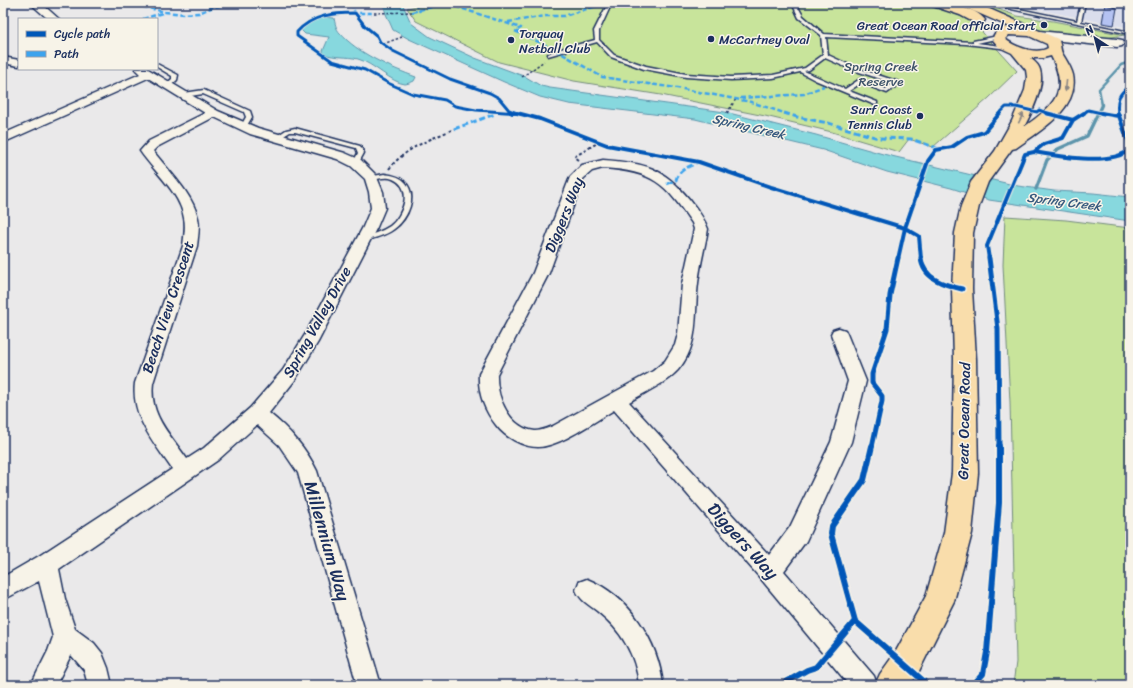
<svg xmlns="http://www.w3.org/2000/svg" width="1133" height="688" font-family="Sriracha,sans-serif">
<rect width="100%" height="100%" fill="#eae9ea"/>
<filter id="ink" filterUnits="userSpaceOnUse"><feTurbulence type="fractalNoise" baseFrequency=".025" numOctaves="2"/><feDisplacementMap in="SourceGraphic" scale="8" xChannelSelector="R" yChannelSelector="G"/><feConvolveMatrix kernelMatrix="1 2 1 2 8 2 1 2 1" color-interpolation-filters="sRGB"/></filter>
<g filter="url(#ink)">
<path fill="#daddec" d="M1026 3H1130V28L1026 7Z"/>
<path fill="#c8e49b" stroke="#728a7c" d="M431 3H926L956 14 975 24 1017 71 989 98 933 147 909 139 899 152 832 132 765 116 661 95 574 81 499 62 416 21 407 8Z
M973 3H981L1017 16 1053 21 1125 35 1105 38 1039 31Z
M1005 216 1066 220 1130 228V685H1013L1016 662 1010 402 1003 265Z"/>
<path fill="#87d8de" stroke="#5c94ab" d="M383 3H402L411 23 430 37 475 58 526 77 541 86 550 88 725 112 816 135 883 154 1018 186 1054 191 1093 193 1130 197V221L989 200 951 188 887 172 823 150 695 119 569 104 540 97 504 82 409 39 393 30 386 14Z
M321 17 334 18C335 23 336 29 340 33 357 53 391 68 416 77L414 81C412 82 407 84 405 84 392 83 373 63 358 59 347 56 335 58 324 54L323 51 329 37 305 34 301 30 306 23Z"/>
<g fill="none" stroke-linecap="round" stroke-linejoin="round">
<path stroke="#5c94ab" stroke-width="2.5" d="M1098 114 1102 105 1099 89 1121 65 1130 62"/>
<path stroke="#5c94ab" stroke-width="3.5" d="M1036 189 1047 160 1058 149 1087 136 1098 113"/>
</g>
<path fill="#b4c2f2" stroke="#1b2f5e" d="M1105 5 1117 8 1114 25 1102 23Z"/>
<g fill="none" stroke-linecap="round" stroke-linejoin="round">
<defs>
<path id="lane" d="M602 3H606L610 7 599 31V40L614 55 646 66 686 74 731 77 773 75 805 68 823 55 821 35 799 18 792 3H796L803 16 824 34 973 42V41L998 36H1000V38L977 43 1009 47 1011 48 1009 49 966 44 826 37 828 55 854 67 899 82V84L887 93 861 83 849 91 877 102V104L875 105 815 80 800 72 773 78 731 80 686 77 644 69 611 57 597 42 548 56V54L557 50 595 40 594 31 606 7ZM825 58 850 69 893 83 886 89 860 79 845 89 804 71 809 70Z
M983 3H991L1077 21 1081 3H1085L1081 22 1130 32V34Z
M157 64 178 75 177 80 170 86 165 85 172 79V76L157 67Z
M204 90 250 111 252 117 246 127 241 126 246 117 244 112 203 94 184 97 181 95 184 93Z
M295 128 360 146 364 153 358 164H354L353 163 358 153 356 148 295 132H290L279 139 274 138 286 130Z
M384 174C391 175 399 176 404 181 419 195 408 219 394 229 385 236 374 238 363 241H361L360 239 361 237C371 235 381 232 390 226 403 216 414 188 393 179 386 176 378 179 371 180L368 178 369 177Z"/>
<path id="street" d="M30 3H41L59 19H48Z
M3 57 19 60V66L3 63Z
M135 69H148L218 111 258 128 345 153 361 160 376 175 383 192 385 208 377 227 318 342 295 380 269 413C289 429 306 448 317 471L381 685H357L298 473 279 445 257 425 218 460 59 569 65 599 75 629 94 643 102 653 108 668 112 685H88L84 670 71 655 56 685H31L48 651 53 637 39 581 3 600V577L39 556 172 469C154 442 131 417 135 383L183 246C184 237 186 227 184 218 180 192 154 172 140 151L149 141 205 113 148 78 7 141 3 142V134L140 74ZM214 117 250 134 337 159 351 166 365 179 369 192 371 208 363 227 306 333 283 370 250 408 204 448 187 459C170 434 149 416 153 383L197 246C198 237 200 227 198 218 193 194 168 170 153 151L157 147Z
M603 160C645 163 663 167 690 200 697 209 704 218 708 229 705 247 700 265 698 283 694 314 700 345 678 370 665 384 645 392 629 402L769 555 790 527 831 442 848 381 831 334 833 330 839 328 845 330 847 334 866 381 851 442 806 541 784 571 874 676 877 685H849L761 579 614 410C595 421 559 447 538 447 522 447 505 437 496 425 484 410 478 393 479 374L533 273 570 177 582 165ZM603 168C653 171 665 183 692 223L694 229 682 284 678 334 675 345 665 361 653 371 553 426C548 428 541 431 535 431 509 428 496 397 497 374L549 273 583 179 592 171Z
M587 579C629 596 658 640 663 685H639C636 655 621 630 597 611 588 604 580 600 576 590L579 582Z"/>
<path id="secondary" d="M1039 31 1117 39 1122 40 1124 43 1122 46 1117 47 1034 38 1033 35 1034 32Z"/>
<path id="primary" d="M931 3C946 3 976 7 985 20L983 23H975L960 15 933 6Z
M960 3H976L1058 39C1061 44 1060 49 1062 53 1066 60 1071 67 1073 75 1080 109 1038 132 1016 148L1012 149 988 182 979 206 973 233 972 289 976 359 978 473 972 533 954 601 917 675 910 685H875L880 674 895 653 926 596 944 533 952 473 954 359 952 289 955 233 961 206 971 182 995 151 1012 121 1025 90 1027 77 1026 70 1012 53 999 47 993 40C993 31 1002 27 1010 27L962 6ZM1009 35 1029 36 1047 44 1048 48C1036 55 1015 47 1005 39ZM1051 56C1070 93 1053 106 1024 127 1031 114 1045 85 1040 70 1039 65 1034 61 1030 58H1043Z"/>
</defs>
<use href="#lane" stroke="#1b2f5e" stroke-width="3"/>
<use href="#street" stroke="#1b2f5e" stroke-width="3"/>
<use href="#secondary" stroke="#1b2f5e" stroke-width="3"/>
<use href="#primary" stroke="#1b2f5e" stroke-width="3"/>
<path stroke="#1b2f5e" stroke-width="1.5" stroke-dasharray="2.5 2" stroke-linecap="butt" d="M374 13 412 12
M383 44 402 37
M522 77 544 61
M727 113 736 99"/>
<path stroke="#1b2f5e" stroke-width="2" stroke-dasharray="3 2.5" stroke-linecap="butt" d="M578 160 574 157 599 142
M389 169C405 148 431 139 454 129"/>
<use href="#lane" fill="#f7f3e8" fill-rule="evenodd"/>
<use href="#street" fill="#f7f3e8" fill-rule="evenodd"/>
<use href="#secondary" fill="#f7f3e8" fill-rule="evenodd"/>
<use href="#primary" fill="#f9ddab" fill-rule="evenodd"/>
<path stroke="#3da3ed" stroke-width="2.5" stroke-dasharray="5 2.5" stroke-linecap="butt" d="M128 3 165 12 184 14 199 13 213 7 241 3
M284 3 306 7 329 3
M351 3 355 13H374
M415 3 420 12
M456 5 473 3
M593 7 606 4
M412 12 439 5 448 4 521 28 517 30
M143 19 165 12
M508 22 546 16H564L593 7 581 3
M515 31 554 49 602 77 683 89 751 102 787 114
M740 98 804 94 824 86"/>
<path stroke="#3da3ed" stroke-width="3" stroke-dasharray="6 3" stroke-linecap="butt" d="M784 113 797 117 828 123 878 138 911 139 940 149
M454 129 495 114
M667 184 676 180C678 170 690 166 699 162"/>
<defs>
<path id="cycleway-far3" d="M355 13 365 26 377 36 380 42 393 51 450 79 490 93 499 98 509 110 517 113 476 110 455 106 445 100 413 94 388 83 365 70 332 61 297 36V32C312 15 333 13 355 13Z
M517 113 520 114
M999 114 1006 107H1016L1037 112 1039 110 1049 114
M1083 114 1088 110 1106 114
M1118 114C1116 99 1119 94 1130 85"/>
<path id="cycleway-far2" d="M512 113H517
M517 113 540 119 607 145 699 162 771 187 905 228 919 236 921 259
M1046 113 1073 120
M1101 113 1118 116
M1034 152C1056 156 1111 166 1129 150L1128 141 1118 113
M898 259 905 228 928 161 936 150 952 147 967 137 984 132 1000 113
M989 259 987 246 1025 154 1034 152 1044 144 1063 138 1073 120 1084 113"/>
<path id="cycleway-far1" d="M921 258C923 279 945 285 962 289
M989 258 998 329 999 447
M872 447 882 401V396L872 383V374L887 329 890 295 898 258"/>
<path id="cycleway" d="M855 621 831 534 832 526 864 480 872 446
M781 685 807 670 816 667 855 621 928 685
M973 685 983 674 987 652 999 503V446"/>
</defs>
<use href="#cycleway-far3" stroke="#f7f3e8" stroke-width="4.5"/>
<use href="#cycleway-far2" stroke="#f7f3e8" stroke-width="6"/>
<use href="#cycleway-far1" stroke="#f7f3e8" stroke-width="8"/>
<use href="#cycleway" stroke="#f7f3e8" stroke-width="9"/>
<use href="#cycleway-far3" stroke="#0057b8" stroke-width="3"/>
<use href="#cycleway-far2" stroke="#0057b8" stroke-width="4"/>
<use href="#cycleway-far1" stroke="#0057b8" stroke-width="5"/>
<use href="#cycleway" stroke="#0057b8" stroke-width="6"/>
</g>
<defs><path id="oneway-solid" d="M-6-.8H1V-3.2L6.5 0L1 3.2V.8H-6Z"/></defs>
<g fill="#8a8684">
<use href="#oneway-solid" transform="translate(1066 86) rotate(96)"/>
<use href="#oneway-solid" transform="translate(1021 118) rotate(-64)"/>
</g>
</g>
<g fill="#1b2f5e" stroke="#f7f3e8" stroke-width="1.5">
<circle cx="1044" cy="25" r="4"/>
<circle cx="711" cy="39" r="4"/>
<circle cx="511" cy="40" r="4"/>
<circle cx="920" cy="116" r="4"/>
</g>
<g text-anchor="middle" stroke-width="3" stroke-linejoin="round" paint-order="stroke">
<g font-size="13" fill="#1b2f5e" stroke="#f7f3e8" text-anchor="end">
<text x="1036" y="30">Great Ocean Road official start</text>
<text x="519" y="38" text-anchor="start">Torquay<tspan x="519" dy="15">Netball Club</tspan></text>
<text x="719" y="44" text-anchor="start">McCartney Oval</text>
<text x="912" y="114">Surf Coast<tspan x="912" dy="15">Tennis Club</tspan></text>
</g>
<g font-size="13" fill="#3e536a" stroke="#f7f3e8">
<text x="881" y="71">Spring Creek<tspan x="881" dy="15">Reserve</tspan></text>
</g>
<g font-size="13" font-style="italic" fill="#36597e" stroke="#f7f3e8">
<text transform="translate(749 126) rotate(13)" y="5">Spring Creek</text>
<text transform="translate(1064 201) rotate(7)" y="5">Spring Creek</text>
</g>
<g font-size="15" fill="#1b2f5e" stroke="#f7f3e8">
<text transform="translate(564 215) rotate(-68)" y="5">Diggers Way</text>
<text transform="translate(168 307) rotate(-72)" y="5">Beach View Crescent</text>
<text transform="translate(317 322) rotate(-61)" y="5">Spring Valley Drive</text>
<text transform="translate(964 421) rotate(-89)" y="5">Great Ocean Road</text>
</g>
<g font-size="18" fill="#1b2f5e" stroke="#f7f3e8">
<text transform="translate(327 541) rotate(74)" y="6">Millennium Way</text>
<text transform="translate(743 541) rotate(48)" y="6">Diggers Way</text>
</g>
</g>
<rect width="1133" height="688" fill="none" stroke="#f7f3e8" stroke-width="16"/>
<rect x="8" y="8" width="1117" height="672" fill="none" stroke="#1b2f5e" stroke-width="1.5" filter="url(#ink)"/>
<rect x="18" y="18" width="140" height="52" fill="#f7f3e8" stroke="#9fa5b1"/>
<rect x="26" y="31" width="20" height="6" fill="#0057b8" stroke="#9fa5b1"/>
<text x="54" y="38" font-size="12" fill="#1b2f5e">Cycle path</text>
<rect x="26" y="51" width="20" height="6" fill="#3da3ed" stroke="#9fa5b1"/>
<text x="54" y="58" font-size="12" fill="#1b2f5e">Path</text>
<g transform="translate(1095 38) rotate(324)" stroke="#f7f3e8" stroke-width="3" paint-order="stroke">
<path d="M0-3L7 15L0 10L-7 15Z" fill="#1b2f5e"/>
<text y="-6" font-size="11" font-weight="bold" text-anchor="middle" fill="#1b2f5e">N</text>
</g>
</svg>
